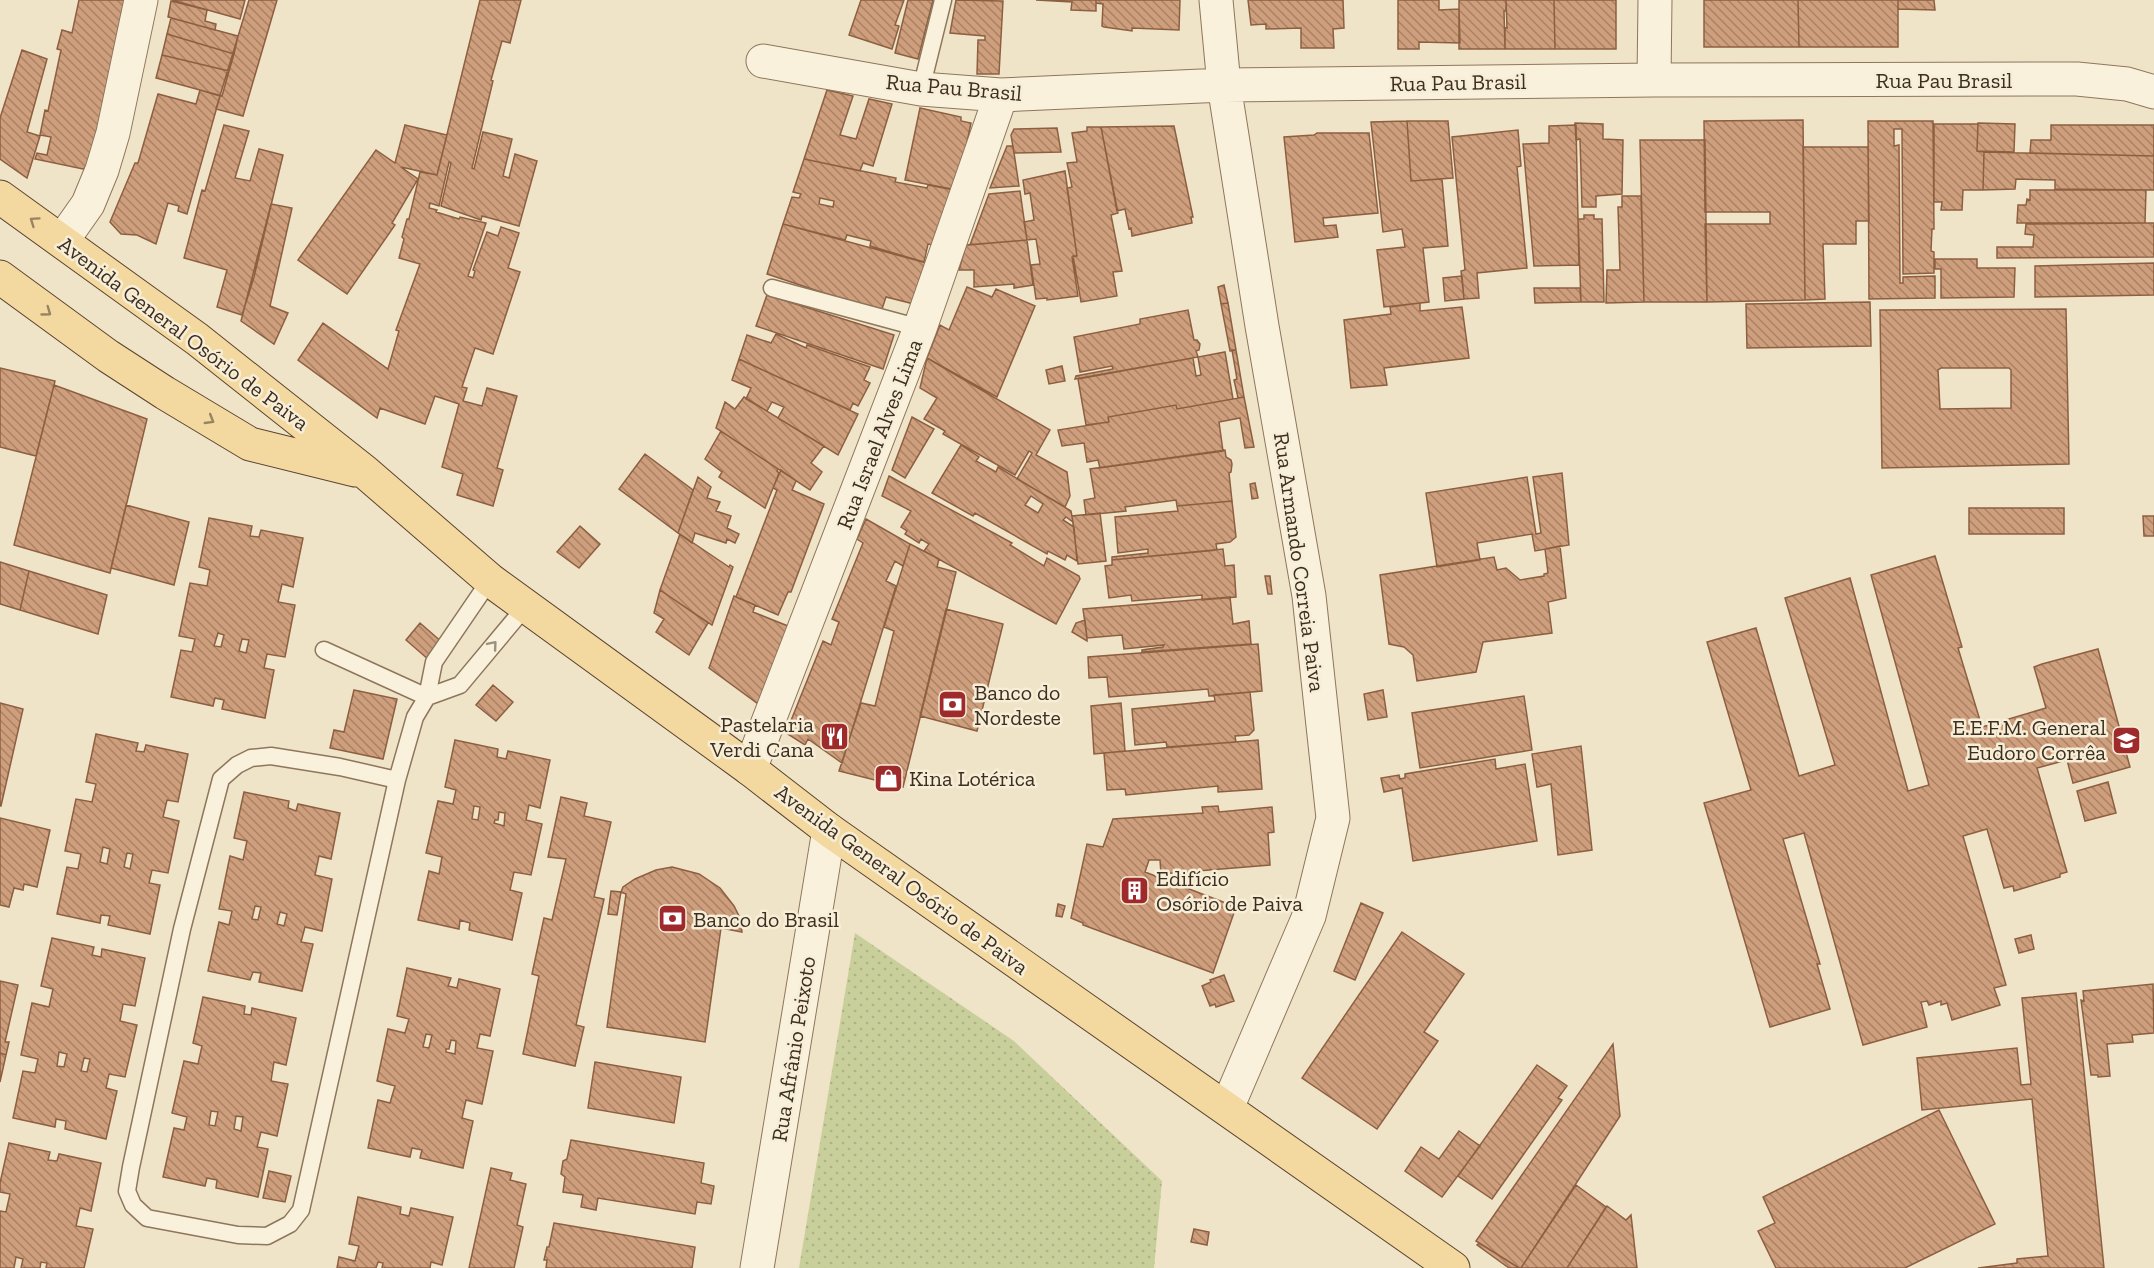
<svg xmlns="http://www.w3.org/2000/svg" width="2154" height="1268" font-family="'Zilla Slab',serif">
<defs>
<pattern id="grass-dots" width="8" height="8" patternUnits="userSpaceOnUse" patternTransform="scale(1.5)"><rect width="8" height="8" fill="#c9cf9b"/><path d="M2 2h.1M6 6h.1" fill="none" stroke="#aeb285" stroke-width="1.8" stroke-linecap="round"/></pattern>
<pattern id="building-back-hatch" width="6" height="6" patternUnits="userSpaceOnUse" patternTransform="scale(1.5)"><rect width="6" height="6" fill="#cf9f7d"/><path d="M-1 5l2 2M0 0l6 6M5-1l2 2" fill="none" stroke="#a98266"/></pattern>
</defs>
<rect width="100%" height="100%" fill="#f0e4c8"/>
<path fill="url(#grass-dots)" d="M855 933 1014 1041 1162 1181 1154 1268H799Z"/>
<path fill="url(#building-back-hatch)" stroke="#8d5f41" stroke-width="1.5" fill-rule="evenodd" d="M79 0H130L98 161 83 169 35 159 37 153 47 155 51 137 40 135 45 110 48 111 61 50 57 49 62 30 72 33Z
M172 0H245L240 19Z
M249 0H277L243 116 216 109Z
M480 0H521L510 43 502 41 491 80 493 81 472 168 474 169 483 132 512 139 503 176 509 178 515 154 537 161 519 226 482 216 481 220 441 206 451 163 449 162 439 206 430 203 429 208 437 210 436 212 459 219 460 217 486 223 468 276 473 278 475 271 473 270 487 232 498 236 501 227 519 233 508 268 520 272 493 354 475 348 462 387 467 388 463 401 482 406 487 388 517 396 497 468 503 470 493 506 457 495 463 474 442 467 459 404 435 396 425 424 380 408 377 418 298 360 323 323 388 369 399 331 396 330 420 264 399 258 404 239 402 237 407 219H409L420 172 437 175Z
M861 0H904L895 25 899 26 892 49 849 35Z
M908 0H933L918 59 895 53Z
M956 0 1003 1 999 74H977L978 40H985V36L950 33Z
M1036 0H1096V11L1071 10 1072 2Z
M1096 0H1180L1179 30 1132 28V31L1104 27 1102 26 1103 4 1096 3Z
M1248 0H1343L1344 28 1333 29 1334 48H1301V28L1266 29V24L1251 25Z
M1398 0H1439V10L1459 9 1460 43 1419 42V49H1398Z
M1459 0H1506V11H1504L1505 49H1459Z
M1506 0H1554L1555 49H1505V27L1507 28Z
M1554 0H1616V49H1555Z
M1704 0H1798L1799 47H1704Z
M1798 0H1898V47H1799Z
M1898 0H1934L1935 10 1898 9Z
M171 1 207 10 205 21 216 24 215 30 168 17Z
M171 18 238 36 234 54 167 34Z
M167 34 234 54 229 71 162 55Z
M22 50 47 59 27 132 40 136 27 178 0 159V118Z
M162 55 229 71 222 96 156 78Z
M200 90 220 96 187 214 178 211 179 206 168 203 156 244 137 235 121 234 110 222 135 163H138L158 94 196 104Z
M827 90 853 96 840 135 856 139 869 99 892 104 873 166 863 163 860 171 804 159Z
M920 108 961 117V121L971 123 957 190 905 180Z
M1803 120 1805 300 1707 302 1705 224H1770V212H1705L1704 121Z
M1407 121H1448L1453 178 1411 181Z
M1407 121 1411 181 1442 179 1448 246 1423 248 1429 302 1384 307 1377 250 1405 247 1402 229 1383 232 1371 122Z
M1868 121H1933L1934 229H1932L1931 251 1934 252V273L1903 274 1902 129H1894V146L1899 145 1900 283H1903V277L1935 276V298L1869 299Z
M1575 123 1603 124V139L1623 140 1622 194 1596 196V207H1582L1580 139 1576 140Z
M1978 123 2015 124 2014 152 1977 151Z
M1934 124H1978L1977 151 1984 152 1983 190H1963L1962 210H1941L1942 202H1934Z
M224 125 249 131 235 178 250 181 259 149 283 155 254 277 242 315 217 307 227 270 184 258 202 190 205 191Z
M405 125 447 135 437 175 401 167 418 179 392 223 395 225 347 294 298 260 376 150 395 163Z
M1576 125 1579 265 1534 266 1523 144 1549 143V126Z
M2051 125H2154V156L2030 153 2031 140H2051Z
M1174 126 1193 217H1191L1192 223 1132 236 1131 228 1129 229 1125 209 1117 211 1101 127Z
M1087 127H1101L1118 213 1111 215 1122 271 1113 272 1117 296 1081 302 1073 256H1077L1067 188 1072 187 1067 163 1077 162 1072 133 1087 131Z
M1057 128 1061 152 1014 153 1011 135 1014 129Z
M1518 130 1521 166 1517 167 1527 268 1477 273 1479 298 1464 299 1461 271 1465 270 1452 137Z
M1317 133H1369L1378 213 1323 218 1324 226 1336 225 1338 237 1295 242 1284 137 1314 135Z
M1640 140H1705L1707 302H1644Z
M1007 146H1013L1019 186 990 188Z
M1803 147H1868L1869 221H1856V244H1823L1825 299 1805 300Z
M1984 152 2154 156V190L2055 189V180L2016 179 2015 189 1983 190Z
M804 159 896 178 895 182 927 188 928 185 954 190 934 245 928 244 924 262 870 246 871 241 847 235 845 240 783 224 792 197 799 198 801 194 793 192ZM820 198 834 201 833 207 819 204Z
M1065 171 1077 256 1072 257 1078 296 1047 300V298L1036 299 1031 265 1040 264 1036 239 1027 240 1024 222 1034 220 1030 193 1025 194 1023 180Z
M2030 190H2146L2145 223H2017L2018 205H2026L2027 199 2030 200Z
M1020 191 1027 240 970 245 989 194Z
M1622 196H1641L1644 302 1606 303 1607 270H1620L1618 207H1622Z
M271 204 292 208 270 306 288 313 274 344 241 321Z
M1584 215H1594V219H1602L1604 302H1581L1578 219H1584Z
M2145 223H2154V257L1997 258V247H2033L2034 235 2025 234 2026 224Z
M783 224 930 264 914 304 886 297 881 312 767 274Z
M1027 240 1033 285 1014 288V284L974 287V270H959L966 245Z
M1935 259H1977V268H2015L2014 297 1941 298V269H1935Z
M2154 263V295L2035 297V266Z
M1462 276 1464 299 1445 301 1443 278Z
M1224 285 1228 303 1221 304 1218 287Z
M967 287 992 297 996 289 1035 306 997 397 927 358 940 325 949 330Z
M1534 288H1580L1581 302 1535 303Z
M767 295 894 335 883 369 756 326Z
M1870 302 1871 346 1747 348 1746 304Z
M1228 303 1236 350 1230 351 1221 304Z
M1420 303V311L1462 307 1469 358 1384 368 1387 385 1351 388 1344 320 1391 314 1390 307Z
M2066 309 2069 464 1882 468 1880 310ZM1941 368H2009L2011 370V408L1940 409 1938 370Z
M1188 310 1194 340H1197L1200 344 1199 350 1196 351 1198 357 1075 379 1076 376 1113 369 1112 366 1080 372 1074 337 1140 324V319Z
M776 334 806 348 807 345 870 367 864 380 870 383 858 406 853 403 850 410 739 359 747 335 771 343Z
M1232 350H1236L1244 397 1238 398 1234 380 1237 379Z
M1225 352 1233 399 1177 409 1176 405 1108 417 1109 422 1086 425 1078 379 1193 358 1196 376 1201 375 1198 357Z
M927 358 1050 430 1036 455 1067 472 1070 496 1065 507 1017 479 1032 453 1029 451 1015 475 943 434 945 431 924 419 937 398 920 388Z
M739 359 858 414 838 455 778 418 784 407 772 402 767 411 746 399 751 388 732 380Z
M1062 366 1065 381 1049 384 1046 370Z
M0 368 55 381 36 456 0 447Z
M54 385 147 419 110 573 14 545Z
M744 397 824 446 811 463 822 472 810 490 716 428 725 402 735 409Z
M1244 397 1254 447 1245 448 1240 418 1219 422 1223 451 1100 468 1098 460 1087 462 1084 443 1062 446 1058 430 1109 422 1108 417 1176 405 1177 409Z
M912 417 934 429 905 478 892 470Z
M721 431 778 469 777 471 779 473 765 508 719 477 722 472 705 459Z
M961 445 979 457 976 461 996 472 998 467 1071 511 1073 522 1066 517 1063 520 1074 527 1077 561 1067 555 1065 560 1048 551 1047 554 975 513 973 516 932 493ZM1031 496 1043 504 1038 513 1025 505Z
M1225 450 1226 457 1231 460 1232 464 1231 472 1229 473 1232 501 1177 506 1176 500 1125 507 1126 511 1086 515 1084 500 1095 498 1090 469Z
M645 454 693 490 678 533 619 489Z
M781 470 796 481 792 490 824 504 791 592H788L778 615 736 597 777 490 773 488Z
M1562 473 1569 545 1535 551 1532 534 1477 543 1480 560 1437 567 1426 493 1527 477 1536 534 1541 533 1533 477Z
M889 476 1012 543 1010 545 1044 566 1047 558 1079 576 1080 579 1056 624 924 551 929 544 921 539 919 543 905 534 907 531 901 527 911 511 882 496Z
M698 477 711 487 707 498 720 502 716 511 731 516 727 528 739 534 735 543 727 539 726 543 695 533 692 543 678 533Z
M1255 483 1258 498 1252 499 1250 484Z
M1232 501 1236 537 1230 542 1216 544 1217 550 1112 560V557L1148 553V549L1118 553 1115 517 1178 511 1177 506Z
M126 505 189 522 174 585 111 568Z
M1969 508H2064V534H1969Z
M1100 513 1106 561 1078 564 1072 516Z
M2143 516H2154V536H2144Z
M209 518 252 526 250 536 259 537 261 530 303 538 293 587 282 584 278 602 295 605 285 657 267 654 264 668 274 670 265 718 222 709 224 700 215 698 213 706 171 697 181 650 192 652 195 639 179 636 190 583 207 586 210 570 199 567ZM218 633 224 635 221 647 214 646ZM242 639 249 640 246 653 239 651Z
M866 519 910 544 903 566 895 561 886 581 896 586 842 763 808 739 805 745 786 733 823 641 831 645 839 622 832 619 863 543 857 539Z
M580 526 600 544 579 568 557 552Z
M680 534 729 567 730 565 733 567 712 625 660 590Z
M910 544 939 559 937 567 956 572 903 787 839 771 861 703 875 706 894 631 884 627Z
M1560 546 1566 598 1548 602 1552 633 1483 642 1476 672 1417 681 1413 655 1404 647 1389 644 1380 575 1494 557 1497 570 1506 568 1520 580 1544 576V574L1548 573 1545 549Z
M1223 549 1225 566 1234 565 1236 597 1202 600V595L1132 601 1131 595 1109 598 1105 566 1112 565V560Z
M1935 556 1962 647 1958 648 1982 727 2046 708 2034 667 2042 664 2098 649 2130 767 2073 783 2067 760 2037 768 2067 872 2060 874V877L2014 891 2013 886 2004 888 1987 829 1963 836 2006 985 1994 988 2000 1005 1952 1020 1947 1003 1941 1005V1001L1929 1005 1927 1001 1921 1002 1927 1027 1863 1045 1804 833 1783 839 1820 964H1817L1830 1009 1770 1027 1704 803 1751 790 1707 642 1756 628 1799 776 1835 765 1785 598 1850 578 1908 791 1929 785 1871 575Z
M0 562 29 571 20 610 0 604Z
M29 571 107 595 98 634 20 610Z
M1265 576H1270L1272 594H1268Z
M660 590 708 623 689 655 656 632 664 619 654 613Z
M734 596 755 605 753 612 793 628 761 706 709 668Z
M1230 597 1233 624 1249 621 1251 644 1142 652V650L1163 647 1164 645 1124 649 1122 635 1087 638 1083 609Z
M946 609 1003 624 977 731 920 716Z
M1085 620 1087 638V641L1072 632 1076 623Z
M420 623 443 643 429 660 406 640Z
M1258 644 1262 691 1209 696 1208 689 1109 697 1107 677 1089 678 1088 657Z
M493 685 513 702 496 721 476 705Z
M354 690 397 699 383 759 330 748 334 730 344 732Z
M1383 690 1387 717 1368 720 1364 694Z
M1250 692 1254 730 1249 735 1235 736 1236 742 1167 747 1166 742 1135 745 1132 709 1215 701 1214 695Z
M1524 696 1532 750 1420 768 1412 713Z
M0 703 23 709 1 806H0Z
M1121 703 1125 751 1094 754 1091 706Z
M96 734 138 743 136 751 144 752 146 745 188 754 178 802 167 800 163 817 179 821 168 873 152 870 149 883 160 885 150 934 108 925 110 916 101 915 100 923 57 914 67 867 78 869 81 854 65 851 76 799 92 802 96 784 86 782ZM103 847 110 849 107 864 100 862ZM127 853 133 854 130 869 124 867Z
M455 740 498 749 497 757 506 759 508 751 550 760 540 808 529 805 526 820 542 824 531 875 514 872 510 890 522 893 512 940 469 930 470 923 460 920 459 929 418 920 429 871 439 874 442 857 426 853 438 801 453 804 456 790 445 787ZM474 806 480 807 478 820 472 819ZM499 812 505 813 504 826 494 823 495 820H498Z
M1258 740 1262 789 1218 792V786L1126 795 1125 789 1107 790 1104 753Z
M1581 746 1592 850 1558 855 1551 784 1537 787 1532 754Z
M1495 759 1496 769 1525 764 1537 841 1413 861 1402 788 1384 792 1381 778 1399 775 1400 779 1405 778V774Z
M2108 782 2116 813 2085 821 2077 791Z
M244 792 289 801 288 808 296 811 298 804 340 813 331 859 319 856 315 875 332 879 322 931 305 927 301 942 313 944 302 991 259 982 261 973 253 972 250 980 208 971 219 922 229 925 232 911 219 909 230 856 243 860 247 841 234 838ZM255 906 261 907 258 920 252 919ZM280 912 287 914 284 926 277 924Z
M561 797 587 803 584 816 611 822 594 897 604 899 576 1025 584 1027 575 1066 523 1054 539 976 532 974 544 918 552 920 566 859 548 857Z
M1218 806 1219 812 1272 807 1274 832 1268 833 1270 865 1161 874 1160 860H1149L1145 872 1236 907 1213 973 1083 925V923L1071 918 1087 844 1103 847 1113 819 1203 813 1202 807Z
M0 818 50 830 37 887 24 884 23 890 14 888 9 907 0 905Z
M672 867 699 874 720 888 734 906 740 918 742 932 721 928 705 1042 607 1027 626 894 621 892 623 887 635 879 656 870Z
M611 891 621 892 617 915 608 914Z
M1361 903 1383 913 1355 980 1334 971Z
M1058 904 1065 906 1062 917 1056 916Z
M1402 932 1464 974 1424 1032 1438 1041 1377 1129 1302 1078Z
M2031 935 2034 949 2019 953 2015 939Z
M52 938 94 947 92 955 101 957 102 949 145 958 135 1006 123 1004 120 1021 137 1025 125 1077 109 1074 106 1088 117 1091 106 1139 65 1129 66 1121 56 1119 55 1127 13 1118 23 1071 35 1073 38 1059 21 1055 32 1003 49 1007 53 989 41 986ZM59 1052 67 1054 64 1067 57 1066ZM84 1058 90 1059 87 1072 81 1071Z
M407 968 451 978 448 986 457 988 459 979 500 989 490 1036 480 1034 477 1048 493 1051 482 1104 466 1100 462 1118 473 1121 463 1168 420 1158 422 1150 412 1148 410 1157 368 1148 378 1100 390 1103 395 1086 377 1081 388 1029 405 1033 409 1019 397 1016ZM426 1034 432 1035 429 1048 423 1047ZM451 1040 456 1041 455 1054 446 1052V1049H449Z
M1224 975 1234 1001 1216 1007 1215 1004 1210 1006 1202 986 1211 982 1210 980Z
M0 981 18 985 5 1042H9L6 1055 0 1053Z
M2153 984 2154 1033 2132 1035 2133 1042 2107 1044 2110 1076 2098 1077V1075H2091L2081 1000 2084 1001 2083 991Z
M2076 993 2104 1268H1978L2017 1263V1259L2048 1256 2032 1099 1922 1110 1917 1058 2017 1048 2021 1085 2031 1084 2022 998Z
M203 997 245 1006 244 1014 251 1015 252 1008 296 1018 286 1065 274 1062 271 1081 288 1084 277 1136 261 1132 257 1147 268 1149 258 1197 216 1188 217 1180 207 1178 205 1186 163 1177 174 1128 184 1130 187 1117 172 1113 184 1061 198 1064 202 1046 193 1043ZM211 1111 218 1112 215 1126 209 1125ZM236 1116 243 1117 241 1131 234 1129Z
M1613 1044 1620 1116 1521 1268H1519L1476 1241Z
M0 1053 6 1055 0 1082Z
M595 1062 681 1077 674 1123 588 1108Z
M1537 1065 1567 1086 1558 1098 1562 1100 1492 1199 1458 1176Z
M1939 1110 1995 1224 1905 1268H1776L1758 1231 1775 1223 1763 1197Z
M1459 1131 1480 1146 1442 1197 1405 1171 1421 1147 1439 1159Z
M571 1140 704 1163 701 1183 714 1186 711 1204 697 1202 695 1214 598 1198 596 1210 581 1207 583 1195 563 1192 565 1177 561 1174 563 1161 567 1159Z
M9 1143 50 1152 48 1160 57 1161 59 1154 101 1163 91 1211 80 1208 76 1226 93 1229 84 1268H46L47 1263 41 1262 40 1268H21L23 1259 16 1257 14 1268H0V1211L6 1212 10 1194 0 1192V1183Z
M491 1168 512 1173 510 1180 526 1184 517 1225 523 1227 514 1268H469Z
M269 1171 291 1176 285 1202 263 1198Z
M1576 1185 1606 1207 1567 1268H1521Z
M358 1197 401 1207 400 1214 409 1216 411 1208 453 1217 442 1265 431 1262 430 1268H382L383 1263 378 1262 376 1268H337L339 1257 355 1261 359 1246 349 1244Z
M1607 1206 1626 1220 1631 1215 1637 1268H1567Z
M554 1223 695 1247 692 1268H546L547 1260H544L547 1247H549Z
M1194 1229 1209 1232 1207 1245 1191 1242Z
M1479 1243 1519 1268H1509L1477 1245Z"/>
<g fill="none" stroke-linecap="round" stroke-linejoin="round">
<defs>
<path id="lane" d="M921 89 943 0
M772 288 920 328
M324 650 427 697 460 685 526 606
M397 780 340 767 271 756 251 758 237 765 221 779 182 929 131 1167 127 1191 133 1205 147 1218 238 1235 267 1236 290 1224 301 1210 397 780 415 717 427 697 434 662 490 580"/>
<path id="street" d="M1216 0 1224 85 1262 326 1309 596 1333 818 1309 916 1227 1108
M763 61 921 89 1001 95 1224 85 1654 80 2077 79 2127 84 2154 92
M1654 80 1655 0
M62 241 88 204 102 170 113 133 141 0
M750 769 920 328 1001 95
M757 1268 829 830"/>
<path id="primary" d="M0 197 197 339 365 472 490 580 750 769 829 830 1453 1268
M0 277 108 356 165 393 250 444 355 470"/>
</defs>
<use href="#lane" stroke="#8d765c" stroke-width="19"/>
<use href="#street" stroke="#8d765c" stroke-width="35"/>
<use href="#primary" stroke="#5b4430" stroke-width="35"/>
<use href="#lane" stroke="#faf1dc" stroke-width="16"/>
<use href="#street" stroke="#faf1dc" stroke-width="33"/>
<use href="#primary" stroke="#f3d9a0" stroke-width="33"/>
</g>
<defs><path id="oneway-chevron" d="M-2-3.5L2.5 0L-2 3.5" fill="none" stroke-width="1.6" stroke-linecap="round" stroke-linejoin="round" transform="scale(1.5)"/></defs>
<g stroke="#988460">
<use href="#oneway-chevron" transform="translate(34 221) rotate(-145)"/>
<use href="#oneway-chevron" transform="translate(47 312) rotate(36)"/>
<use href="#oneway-chevron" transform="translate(210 420) rotate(31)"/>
</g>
<use stroke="#9c907e" href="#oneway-chevron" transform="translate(493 645) rotate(-50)"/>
<defs>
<symbol id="bank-square" viewBox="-11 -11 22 22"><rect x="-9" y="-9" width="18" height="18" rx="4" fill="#9e2a2b" stroke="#f7eed8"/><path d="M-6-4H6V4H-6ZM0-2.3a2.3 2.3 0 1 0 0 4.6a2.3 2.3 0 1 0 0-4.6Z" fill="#fff"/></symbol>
<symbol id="restaurant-square" viewBox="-11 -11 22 22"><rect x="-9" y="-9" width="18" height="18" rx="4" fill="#9e2a2b" stroke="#f7eed8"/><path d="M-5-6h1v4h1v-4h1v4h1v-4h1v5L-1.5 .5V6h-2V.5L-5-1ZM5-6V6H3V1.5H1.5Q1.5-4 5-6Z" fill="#fff"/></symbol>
<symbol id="school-square" viewBox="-11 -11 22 22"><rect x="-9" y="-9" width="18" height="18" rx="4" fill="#9e2a2b" stroke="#f7eed8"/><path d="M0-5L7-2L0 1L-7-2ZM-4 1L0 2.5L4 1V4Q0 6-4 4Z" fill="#fff"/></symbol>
<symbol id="shop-square" viewBox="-11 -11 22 22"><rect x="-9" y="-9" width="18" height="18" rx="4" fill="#9e2a2b" stroke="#f7eed8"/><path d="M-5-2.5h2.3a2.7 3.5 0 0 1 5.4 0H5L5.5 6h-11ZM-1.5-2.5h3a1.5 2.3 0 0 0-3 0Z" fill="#fff"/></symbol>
<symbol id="building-square" viewBox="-11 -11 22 22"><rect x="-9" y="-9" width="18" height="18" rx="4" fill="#9e2a2b" stroke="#f7eed8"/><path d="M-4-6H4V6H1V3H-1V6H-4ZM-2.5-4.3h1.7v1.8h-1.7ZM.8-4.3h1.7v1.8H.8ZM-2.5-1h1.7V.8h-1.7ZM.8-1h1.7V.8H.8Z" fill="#fff"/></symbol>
</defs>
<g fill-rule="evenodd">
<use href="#bank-square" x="936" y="688" width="33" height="33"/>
<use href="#restaurant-square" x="818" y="720" width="33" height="33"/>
<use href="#school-square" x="2110" y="724" width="33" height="33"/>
<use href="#shop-square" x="872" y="762" width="33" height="33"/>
<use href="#building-square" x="1118" y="874" width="33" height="33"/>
<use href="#bank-square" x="656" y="902" width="33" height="33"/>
</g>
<g text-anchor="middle" stroke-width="5" stroke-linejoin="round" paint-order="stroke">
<g font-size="22" fill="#3d2e20" stroke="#f7eed8">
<text x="1944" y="88">Rua Pau Brasil</text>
<text transform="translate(1458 82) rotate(-1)" y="8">Rua Pau Brasil</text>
<text transform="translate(954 87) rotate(5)" y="8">Rua Pau Brasil</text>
<text transform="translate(184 333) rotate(37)" y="8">Avenida General Osório de Paiva</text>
<text transform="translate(879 434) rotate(-69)" y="8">Rua Israel Alves Lima</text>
<text transform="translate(1300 562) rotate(82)" y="8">Rua Armando Correia Paiva</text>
<text transform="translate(902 879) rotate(36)" y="8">Avenida General Osório de Paiva</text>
<text transform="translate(793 1049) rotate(-81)" y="8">Rua Afrânio Peixoto</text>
</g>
<g font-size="22" fill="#3d2e20" stroke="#f7eed8" text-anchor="start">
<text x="974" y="700">Banco do<tspan x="974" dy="25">Nordeste</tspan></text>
<text x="814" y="732" text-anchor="end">Pastelaria<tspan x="814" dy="25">Verdi Cana</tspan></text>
<text x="2106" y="735" text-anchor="end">E.E.F.M. General<tspan x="2106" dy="25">Eudoro Corrêa</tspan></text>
<text x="909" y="786">Kina Lotérica</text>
<text x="1156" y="886">Edifício<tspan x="1156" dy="25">Osório de Paiva</tspan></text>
<text x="693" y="927">Banco do Brasil</text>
</g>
</g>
</svg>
